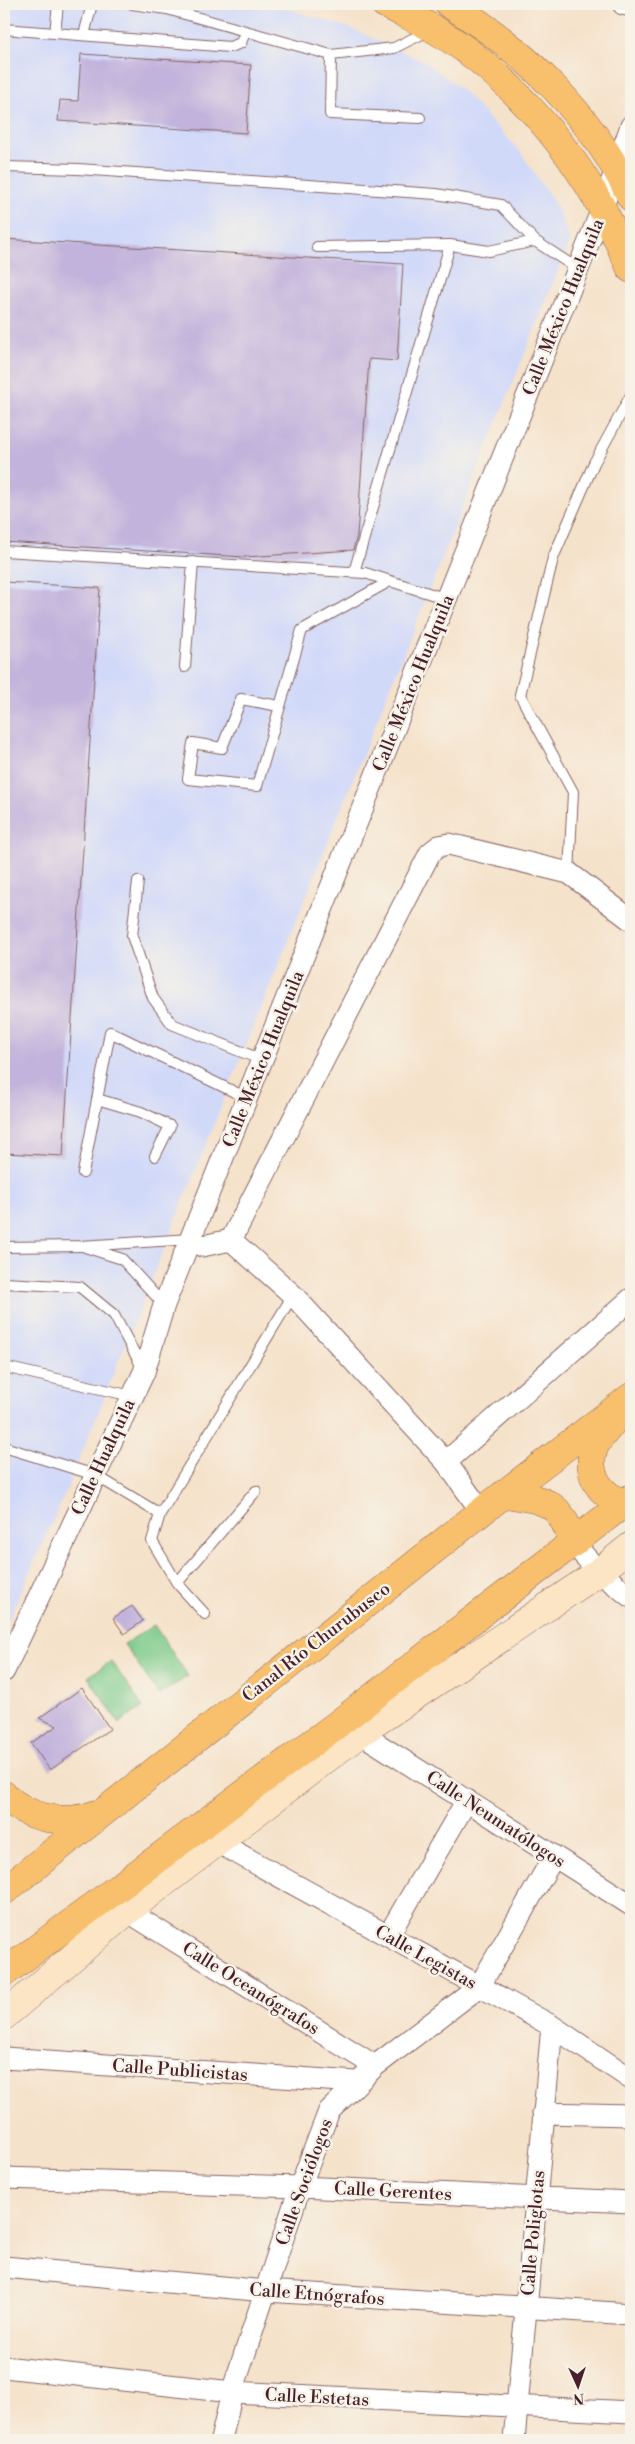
<svg xmlns="http://www.w3.org/2000/svg" width="635" height="2444" font-family="'Libre Bodoni',serif">
<rect width="100%" height="100%" fill="#f7f3e8"/>
<filter id="ink" filterUnits="userSpaceOnUse"><feTurbulence type="fractalNoise" baseFrequency=".02" numOctaves="2"/><feDisplacementMap in="SourceGraphic" scale="10" xChannelSelector="R" yChannelSelector="G"/><feConvolveMatrix kernelMatrix="1 2 1 2 8 2 1 2 1" color-interpolation-filters="sRGB"/></filter>
<filter id="wash" filterUnits="userSpaceOnUse"><feTurbulence type="fractalNoise" baseFrequency=".0096" numOctaves="4" result="noise"/><feDisplacementMap in="SourceGraphic" scale="20" xChannelSelector="R" yChannelSelector="G"/><feGaussianBlur stdDeviation="1.12" result="paint"/><feColorMatrix in="noise" values="0 0 0 0 0 0 0 0 0 0 0 0 0 0 0 0 0 1.4 0 .05"/><feComposite in="paint" operator="in"/></filter>
<g filter="url(#wash)">
<rect width="100%" height="100%" fill="#f5e2ca"/>
<path fill="#d1d9f9" d="M4 4H271L350 28 425 62 462 90 520 151 557 207 570 241 71 1480 4 1630Z"/>
<path fill="#7cca89" stroke="#63745a" d="M154 1625 188 1676 159 1695 124 1644Z
M111 1661 143 1707 119 1723 88 1677Z"/>
<g id="blocks">
<path fill="#c2b3dc" d="M81 54 251 65 246 133 58 121 60 100 78 101Z
M4 239 403 264 397 361 369 359 357 536 353 550 244 557 4 542Z
M4 582 100 588 63 1156 4 1153Z
M132 1606 143 1621 124 1634 113 1618Z
M82 1688 110 1729 50 1770 31 1743 57 1726 39 1718Z"/>
</g>
</g>
<g filter="url(#ink)">
<use href="#blocks" fill-opacity="0" stroke="#866363" stroke-width="1"/>
<g fill="none" stroke-linecap="round" stroke-linejoin="round">
<defs>
<path id="lane" d="M132 4 167 9 331 55 394 48 430 30
M4 29 230 47 241 43 245 32
M55 33 58 4
M84 35 92 4
M331 55 330 114 420 118
M4 167 78 169 436 194 501 205 535 241 578 269
M450 245 489 251 535 241
M317 247 450 245 354 572
M4 551 365 573 447 599
M185 667 193 562
M279 706 241 699 222 748 193 743 188 779 257 786 302 630 390 581
M569 873 573 792 520 695 553 558 594 463 631 395
M138 881 132 936 153 998 172 1024 262 1060
M97 1099 141 1112 170 1126 155 1156
M83 1173 110 1032 247 1098
M4 1247 80 1246 191 1239
M85 1247 122 1259 164 1305
M4 1283 80 1287 114 1315 143 1369
M4 1367 132 1396
M4 1447 95 1475 160 1514 152 1541 177 1583 205 1614
M160 1514 293 1295
M177 1583 256 1491"/>
<path id="street" d="M623 4 631 6
M191 1239 202 1246 231 1240
M231 1240 430 853 439 846 449 844 569 873 631 920
M231 1240 293 1295 446 1462 481 1511
M446 1462 631 1299
M573 1543 599 1572 631 1597
M4 1671 144 1372 164 1305 602 209 631 126
M360 1733 631 1905
M217 1842 552 2026 631 2079
M127 1911 375 2066
M388 1936 467 1800
M4 2058 356 2082
M543 2113 631 2115
M4 2178 300 2187 631 2202
M4 2267 266 2291 631 2314
M4 2367 232 2392 631 2412
M221 2440 232 2392 300 2187 329 2111 375 2066 479 1987 554 1856
M514 2440 552 2026"/>
<path id="secondary" d="M4 2016 127 1911 360 1733 599 1572 631 1546"/>
<path id="primary" d="M385 4C400 12 417 19 432 28 501 67 566 141 603 210 613 229 622 249 631 269
M449 4C525 50 593 117 631 197
M615 1419C609 1428 598 1438 594 1448 585 1473 601 1499 626 1502
M504 1494C545 1500 560 1500 573 1543
M4 1795C28 1819 65 1826 96 1814
M4 1891 504 1494 631 1397
M4 1973 335 1726 631 1498"/>
</defs>
<use href="#lane" stroke="#866363" stroke-width="12"/>
<use href="#street" stroke="#866363" stroke-width="23"/>
<use href="#secondary" stroke="#866363" stroke-width="29"/>
<use href="#primary" stroke="#866363" stroke-width="29"/>
<use href="#lane" stroke="#fff" stroke-width="10"/>
<use href="#street" stroke="#fff" stroke-width="21"/>
<use href="#secondary" stroke="#fce5c4" stroke-width="28"/>
<use href="#primary" stroke="#f8bf6c" stroke-width="28"/>
</g>
</g>
<g text-anchor="middle" stroke-width="5" stroke-linejoin="round" paint-order="stroke">
<g font-size="18" fill="#4a1f2b" stroke="#f7f3e8">
<text transform="translate(563 307) rotate(-68)" y="6">Calle México Hualquila</text>
<text transform="translate(413 683) rotate(-68)" y="6">Calle México Hualquila</text>
<text transform="translate(263 1059) rotate(-68)" y="6">Calle México Hualquila</text>
<text transform="translate(103 1457) rotate(-65)" y="6">Calle Hualquila</text>
<text transform="translate(316 1642) rotate(-38)" y="6">Canal Río Churubusco</text>
<text transform="translate(496 1819) rotate(33)" y="6">Calle Neumatólogos</text>
<text transform="translate(426 1957) rotate(29)" y="6">Calle Legistas</text>
<text transform="translate(251 1988) rotate(32)" y="6">Calle Oceanógrafos</text>
<text transform="translate(180 2070) rotate(4)" y="6">Calle Publicistas</text>
<text transform="translate(304 2182) rotate(-70)" y="6">Calle Sociólogos</text>
<text transform="translate(393 2191) rotate(3)" y="6">Calle Gerentes</text>
<text transform="translate(533 2233) rotate(-85)" y="6">Calle Poliglotas</text>
<text transform="translate(317 2294) rotate(4)" y="6">Calle Etnógrafos</text>
<text transform="translate(317 2397) rotate(3)" y="6">Calle Estetas</text>
</g>
</g>
<rect width="635" height="2444" fill="none" stroke="#f7f3e8" stroke-width="20"/>
<g transform="translate(578 2386) rotate(177)" stroke="#f7f3e8" stroke-width="4" paint-order="stroke">
<path d="M0-4L9 19L0 12L-9 19Z" fill="#4a1f2b"/>
<text y="-8" font-size="14" font-weight="bold" text-anchor="middle" fill="#4a1f2b">N</text>
</g>
</svg>
